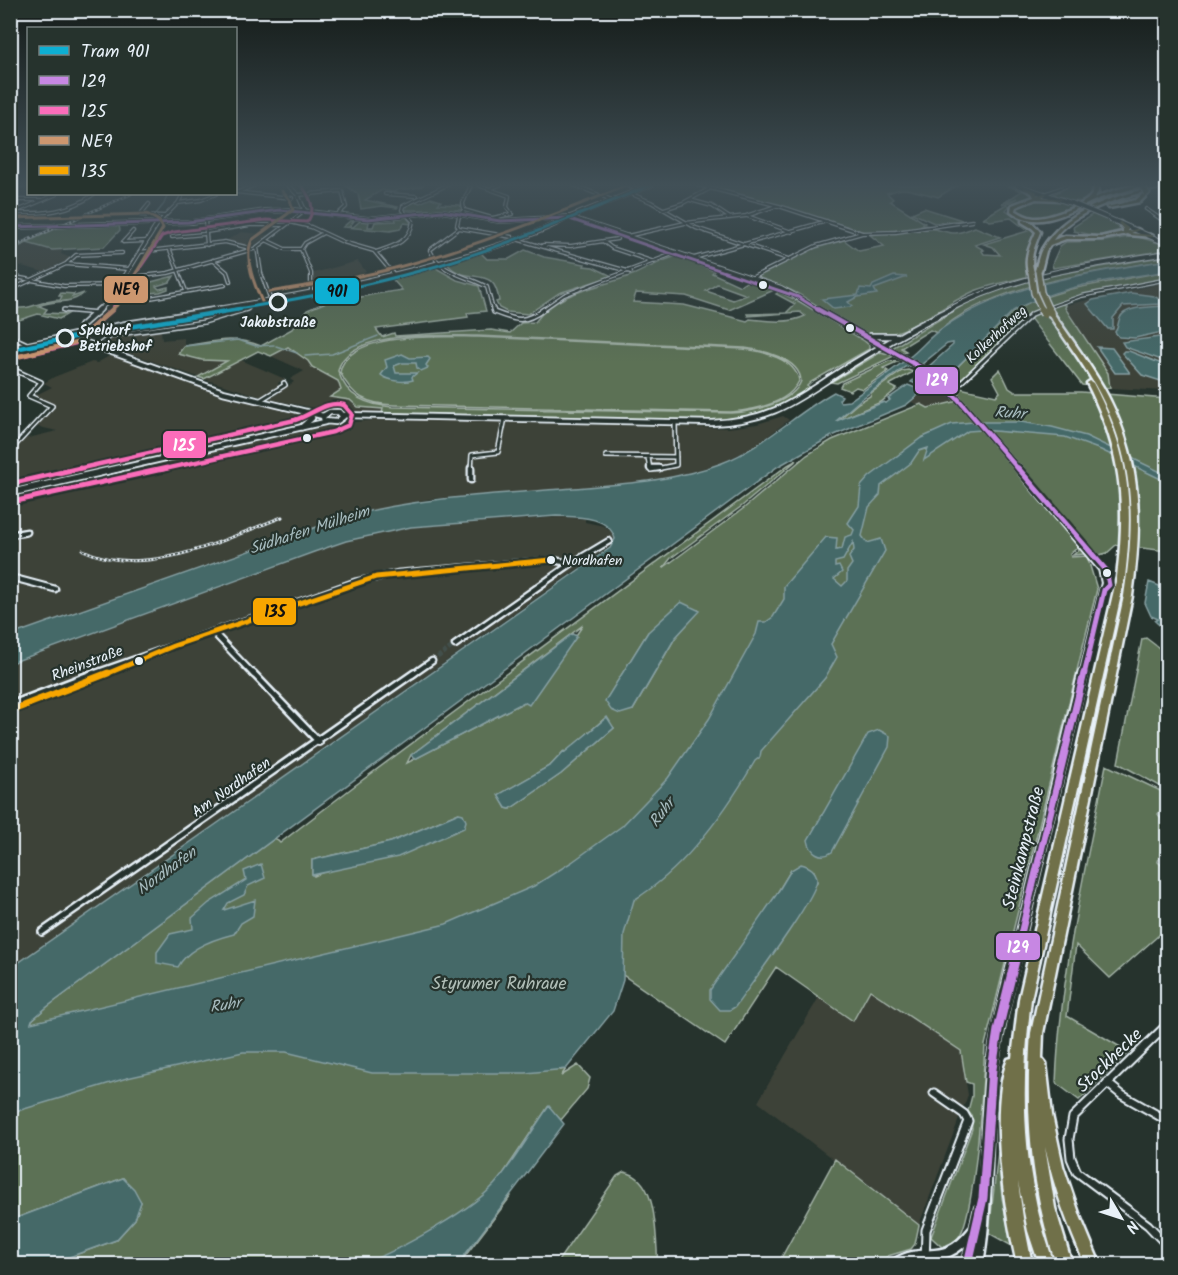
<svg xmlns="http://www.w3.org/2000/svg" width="1178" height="1275" font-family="Kalam,sans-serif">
<rect width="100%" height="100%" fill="#26332d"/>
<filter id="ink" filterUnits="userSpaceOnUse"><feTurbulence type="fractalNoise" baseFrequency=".0167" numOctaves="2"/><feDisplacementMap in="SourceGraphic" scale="12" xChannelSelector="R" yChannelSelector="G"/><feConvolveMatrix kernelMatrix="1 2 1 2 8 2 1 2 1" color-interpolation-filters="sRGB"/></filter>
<g filter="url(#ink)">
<path fill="#3c4239" d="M241 232 269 235 251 247 226 241Z
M27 244 52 250 63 249 61 254 71 258 65 264 61 263 44 272 11 263 10 250Z
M358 261 372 280 312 290 314 273Z
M1162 283 1167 286 1160 291 1167 295 1165 300 1168 307 1167 391 1110 388 1108 373 1065 307 1066 305Z
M161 330 162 340 184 338V346L178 354 228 361 198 377 103 344 112 336Z
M288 347 308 361 312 367 338 381 341 390 331 396 350 400 354 404 383 409 382 413 324 410 269 399 294 382 290 379 304 371 271 356Z
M111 355 231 398 298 412 302 425 11 490 10 452 24 439 57 431 35 426 55 405 34 396 52 387 44 383 54 377 92 362 97 363Z
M241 360 285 379 278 383 279 388 262 397 204 379Z
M935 382 958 401 928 408 911 402Z
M783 416 789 420 755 446 724 462 685 474 636 483 430 499 374 510 348 516 11 635 10 497 322 427 347 423 382 419 728 428 757 424Z
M560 517 585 519V522L604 526 614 534 613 544 11 968V663L346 541 411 527Z
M870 990 961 1051 968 1095 919 1225 758 1102 819 997 853 1021Z"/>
<path fill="#5b7155" stroke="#a2b1a6" stroke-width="1.5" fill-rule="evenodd" d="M345 185H424C410 192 403 186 393 192L382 190 365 200 398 207 397 208 382 206 361 209 358 194Z
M700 185H958L938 197C932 195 908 189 903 189 898 189 892 192 887 193L893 199 890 201 925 223 922 225 934 226 868 233 777 205Z
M1006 185 1023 188 1034 195 1010 205 1006 210 1035 230V235L1027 252 1026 277C1010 281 993 284 977 290 947 301 899 344 868 334 844 325 822 308 800 295 786 287 772 282 757 277L813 249 844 240 859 251 884 246 870 235C886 234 912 227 926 228 953 230 946 239 975 227L1000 237 975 245 984 250 982 251 984 254 1000 255 993 247 984 244 1028 231 1011 218 990 221 983 218 1017 198 1002 204 1022 191Z
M1071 185H1094C1096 209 1067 202 1054 194Z
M431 198 441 201 438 204 460 205 462 210H406L407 205 414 201 420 203Z
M1041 199 1057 201 1072 206C1055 214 1034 225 1017 210L1019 207Z
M924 208 962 220 934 223 912 213Z
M1093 214 1118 224 1121 230 1097 236 1074 231 1073 227Z
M405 215 412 224 404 223 400 229 390 231 343 227 350 221H354L349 227H353L360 221 369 222 368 227H373L375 222 396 221 395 217Z
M119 226 120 230 104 247 52 250 27 243 11 250 59 227Z
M1135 236 1159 243 1167 250 1053 268 1052 264 1060 246 1066 242 1105 241Z
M525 250 544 257 585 264 584 266 593 267 612 276 559 293 528 314 507 312 499 308 496 302 499 301C495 271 481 280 459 273 455 271 450 267 447 264L481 253 487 259H509Z
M678 256 703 265 701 266 714 271 712 273 740 286 748 281 774 290 729 310 686 296 636 293 633 302 684 305 747 321 750 319C767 321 789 324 805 316L800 312 748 316 747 314 786 313 795 304 776 294 779 292 800 302 863 340 869 345V349L811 382 807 386 811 388C775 412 763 415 721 421L382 413 383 409 358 407 350 400 330 397 341 390 338 381 312 367 308 361 288 347 271 356 258 351 204 379 198 377 227 361 202 360 178 354 184 346C213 342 232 335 261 346L292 329 307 310 343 295 350 300C367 294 384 293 402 290L393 280 436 268 457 280 479 286 486 311 467 313 468 317 376 329 382 337 394 333 395 336 491 330 510 333 521 323 535 322C558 290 600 288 635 274 649 268 663 259 678 256ZM717 284 747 295 733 300 706 291ZM478 336 745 348C763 350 800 359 801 381 793 403 752 412 731 413L393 407C367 405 347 398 338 371 346 328 445 336 478 336Z
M1167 256V260C1098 272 990 283 937 333L930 330 901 348 906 351 900 353 892 348 965 304 996 291 1046 276Z
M1167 271V280L1085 296 1061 304 1066 305 1065 308 1108 373 1110 388 1082 385 1030 318 984 362 980 361 954 386 941 379 947 377 1013 311 1032 301 1071 289Z
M174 276 170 282 156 286 159 289 168 287V289L160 292 126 295 134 282H151Z
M61 293 74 294 72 297 84 293C72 305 54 299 39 306L47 309 44 313 68 314 59 319 38 314 19 320 11 318V310C18 307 22 309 29 307 40 304 49 300 60 300L62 296H59Z
M478 337 743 349C762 351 796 359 799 381 788 404 753 410 731 412L394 405C367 404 352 397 340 372 347 330 446 337 478 337Z
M881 352 894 356 837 383 831 382Z
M889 361 897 362 883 368 888 371 863 389 856 387 850 391 840 387 842 383Z
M1000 369 1009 388 1015 392H1081L1167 399V551L1116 545 1107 553 1099 555C1094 549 1091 546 1082 547L1084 549 1082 551 1085 554 1073 555 1079 550 1077 548 1070 554 1071 557 1087 556 1097 589 985 1045C983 1078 976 1217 958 1238 954 1243 948 1244 942 1247L931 1237 972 1129 971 1115 968 1111 972 1096V1084L966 1082 961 1051 870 990 853 1021 776 967 725 1045 623 975V949L561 1070 566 1069 561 1076 578 1065 590 1078 587 1089 561 1120 548 1107 499 1180 511 1196 459 1264H50L116 1240 135 1219 141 1202 123 1178 11 1220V1038L31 1024 32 1020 47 1007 275 838 280 843 353 787 788 465 797 460 742 506 671 558 663 568 744 508 807 455 832 440 921 404 928 408 963 400 957 392 960 388 996 396 1000 392 992 377ZM699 610 675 638 633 710 606 700 648 632ZM583 625 534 697 407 763 411 755ZM604 719 614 728 561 774 510 809 506 808 499 795 551 765 563 752 565 753ZM459 813 314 876 312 874V860L391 842ZM791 870 814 871 817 882 785 935 776 895Z
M908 370 913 372 889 385 897 389 881 402 837 421 858 403 870 396 871 393 902 371Z
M1146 638 1167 654V790L1118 763 1142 639Z
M1106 765 1167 794V802L1158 814 1167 827 1158 862 1167 870V928L1110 978 1076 945 1067 1016 1129 1052 1079 1100 1056 1083C1060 976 1085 870 1106 765Z
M998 1152 1002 1198 1012 1246 989 1233Z
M835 1159 919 1225 915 1244 911 1249 888 1256 878 1264H778Z
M624 1172C659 1178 655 1236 658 1264H556L617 1176Z"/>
<path fill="#446968" stroke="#869fa2" stroke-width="1.5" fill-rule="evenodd" d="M1167 260V271C1117 280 1058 284 1013 311L947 377 927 388 911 382 953 345V343L947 344 922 364 905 367 860 400 836 421 884 402 886 403 890 400 888 399 908 385 923 391 906 405 832 436 777 467 47 1007 32 1020 31 1023 446 924 534 886 572 862 622 826 668 778 709 719 756 634 759 622H766L773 617 784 599V586L826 537 837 538 836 550 842 549 845 537 852 535 854 530 848 523 859 506 861 486 869 477 921 438 952 424 973 422H1021L1052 427 1086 436 1167 475V482L1101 450 1065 437 982 430 968 431 924 460 928 448 919 451 911 463 881 486 880 495 869 507 862 536 867 543 881 539 885 551 831 644 837 657 825 678 761 751 760 757 755 761C725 813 686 868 634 900L624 934 623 980 613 1011 566 1069 526 1073H372L286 1052H243L127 1078 11 1113V968L610 548 615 539C609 515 575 517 556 516L411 527 346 541 314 552 11 663V635L348 516C422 497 498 494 574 488 624 484 675 481 722 463 764 447 796 413 834 392L842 396 839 400 840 402 849 401C870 386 892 371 912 355 925 344 930 336 944 327 1011 282 1090 273 1167 260ZM853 542 854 550 849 557 852 564 847 571V581L842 586 834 579 842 572 839 566 835 567V562L843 560Z
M894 276 907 277 874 289 877 294 857 297 848 302 852 306 850 307 834 309 822 299 858 295 860 288 871 289 873 285Z
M1131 293 1154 296 1159 299 1160 304 1123 306 1113 318V329H1108L1087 304 1093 300Z
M1163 306 1167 309V331L1135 338 1119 337 1115 332C1119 327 1117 324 1120 318 1124 306 1152 307 1163 306Z
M1167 336V362L1125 347 1122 342Z
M1097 347 1112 348 1130 373H1115Z
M1124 351H1129L1167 366V383L1142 375 1122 353Z
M402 354 410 358 428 357 430 359 426 365 428 368 421 371 417 368 416 363H402L394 366 396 373H417L412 377 413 380C404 383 388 381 381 375L387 367 385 360Z
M1149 582 1167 589V632L1155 621 1158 619 1151 616 1145 603Z
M681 602 700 611 675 638 633 710 620 714 611 710 605 701 648 632Z
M572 634 577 636 529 705 524 702 415 759 411 755Z
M607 717 614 728 561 774 510 809 506 808 498 795 551 765 564 751 565 752Z
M879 730 890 736 889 747 832 852C821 860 810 852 808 840L868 734Z
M459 813 463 814 466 821 464 828 398 857 312 875V860L391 842Z
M261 864 265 878 248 886 244 895 228 903 224 910 255 900 253 916 241 923 234 934C214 939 187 949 178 967L157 963V952L170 934 193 929 192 918 209 903 246 880 244 871Z
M801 864C809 866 816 870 817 879 818 896 749 987 735 1007L730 1010H720L710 999V990L776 895 791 870Z
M549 1106 564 1124 458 1264H362C396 1252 477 1208 499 1179 517 1157 532 1130 549 1106Z
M123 1178 134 1189 141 1202 135 1219 116 1240 50 1264H11V1220Z"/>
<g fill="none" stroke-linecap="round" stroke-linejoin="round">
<path stroke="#869fa2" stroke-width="1.5" d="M155 215 164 204 168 194
M185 346 238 340 256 346 274 345
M276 346 297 353
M305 356 332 354 378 336"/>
<path stroke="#43504b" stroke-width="4.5" stroke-dasharray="4.5 2" stroke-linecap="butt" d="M432 661 455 645"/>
<defs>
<path id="minor-far4" d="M574 185 612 200
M625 185 639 190
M698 185 779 206 862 233
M10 186 28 185
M489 189 500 185
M236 192 292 198
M238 192 255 185
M629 193 651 202 696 228 788 259
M385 194 416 196
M1045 194 1068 185
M298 195 342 191 346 207 337 215
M10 200H44
M690 200 712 206 730 218
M178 203 201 200 216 194
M149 204 140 215 165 216
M664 209 683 203 709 189
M1146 209 1168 224
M464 210 492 218 512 214 507 207 509 196 478 185
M14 213C43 214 70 212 94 194
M10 214 57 194
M747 216 792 232
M205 220 207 245
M290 222 311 227 343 242 374 251 396 277
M158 223 178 203 183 194
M459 228 430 250C441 274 466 275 487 287L493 310
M459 228 512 237
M459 228 457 225 459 216 464 210 463 203 471 185
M206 232 250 225H286
M627 236 685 223 746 216 776 206
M172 237 204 234
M516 239 631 272
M266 240 285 249H301
M123 242 147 241
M123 242 133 231
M604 242 612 248 654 262
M543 245 571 246 617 239
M170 250 186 291
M140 252 225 242 250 248
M376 252C394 246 410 242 413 221L402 210 403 206 447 185
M694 258 827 221
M213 260 227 272 230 281
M66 264 129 269
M10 276 64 286 119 285
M124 278 168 273 257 248
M749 279 816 246 862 233 896 232 972 221
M10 290 66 264 76 255 122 253
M311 294V273L301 249 305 243 323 233
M110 300 150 298 225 285
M271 301 261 273 257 247 305 211
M242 310 249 308 250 304
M542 310 564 295 678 252
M1041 310 1081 296 1168 279"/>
<path id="minor-far3" d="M493 309 494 312C517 321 524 324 544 309
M64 310 98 313
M10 336 27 344
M97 347 112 335 204 322 247 309
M10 368 41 382 29 396 52 406 10 451
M950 389 956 387 1032 314 1044 309
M259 401 285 385 284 383
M606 456 676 457
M648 457 650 470
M471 470 472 455 498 452 505 418
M651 470 676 465 675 423"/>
<path id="minor-far2" d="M650 468H659
M471 480V468
M10 535 27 532
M10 577 55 589
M213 632 254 675
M455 645 572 563 609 541
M90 675 355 582 399 573 551 560 572 563
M101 675 164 650
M412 675 432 661"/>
<path id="minor-far1" d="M253 673 319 742
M10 705 94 673
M10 711 105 673
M42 932 414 673"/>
<path id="minor" d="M1168 1024 1073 1117 1069 1139 1071 1158 1077 1172 1148 1225 1168 1246
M1107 1083 1122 1095 1168 1121
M925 1264 926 1230 968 1121 964 1114 934 1093"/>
<path id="tertiary-far2" d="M288 185 298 195 305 211
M99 310 110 300 158 223"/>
<path id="tertiary-far1" d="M78 333 75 336 81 341 223 392 323 416
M78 333 81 326 100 309
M302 427 312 418 307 412"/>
<path id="tertiary" d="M925 1257 940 1264
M895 1264C927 1244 942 1270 973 1231"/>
<path id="secondary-far4" d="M1017 185 1074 204
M1098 214 1168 244
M570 217 651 185
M69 225 192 222 265 211 294 210 368 219 442 211 500 221 569 217 781 288 820 310
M10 227 52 226
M212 310C299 296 384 280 468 255 502 244 536 235 567 218
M948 310C1017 274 1092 265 1168 253"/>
<path id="secondary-far3" d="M817 309 925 370 958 399 1019 470
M870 336H897
M10 349 126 324 221 309
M330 412H339L343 417 336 422 324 421 323 416Z
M343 415 712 423C780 420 799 396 854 363 885 344 918 325 951 309
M113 470 325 422"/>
<path id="secondary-far2" d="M1018 468 1102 569 1105 583 1083 675
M10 493 120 468"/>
<path id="secondary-far1" d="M1020 938 1083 673"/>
<path id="secondary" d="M968 1264 980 1209
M978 1264C989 1199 984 1132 992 1067 998 1023 1010 980 1020 936"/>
<path id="motorway" d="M1094 185H1098V192L1094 198C1109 192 1127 185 1143 185 1131 190 1116 193 1103 197 1074 208 1040 234 1011 211L1012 205 1034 197 1032 193 1024 189V187L1036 191 1038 195 1045 193 1047 194 1042 197 1062 199 1060 200 1036 199 1016 207 1015 210C1021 214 1027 217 1034 218 1046 219 1080 207 1089 198 1093 194 1094 191 1094 185Z
M1161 185 1168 186C1132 195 1075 207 1053 240L1065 236 1101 237 1123 232V229L1118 223 1120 222 1128 228V231L1137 229 1139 230 1131 233 1151 235 1153 236V237L1129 235 1127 234 1101 239H1066L1050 245 1046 251 1041 271 1038 273 1035 271C1037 264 1039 255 1042 249 1066 207 1118 196 1161 185Z
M1145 192 1149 193 1140 202 1109 208 1107 207 1136 200Z
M1022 220C1030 220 1036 226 1040 232 1035 246 1029 257 1034 272L1031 274 1028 272C1024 257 1030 246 1036 232L1032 228 1022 222Z
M1050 310 1052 311C1069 336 1088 361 1103 387 1142 457 1143 518 1132 596L1043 1033 1042 1058 1046 1063 1052 1115 1063 1166 1080 1216 1100 1264H1085C1068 1226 1054 1188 1045 1147L1055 1208 1072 1264H1056C1031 1185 1025 1116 1031 1033L1124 596C1136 518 1135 456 1095 385 1081 360 1063 337 1047 312Z
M1090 381 1093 383C1129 452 1134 500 1125 577L1031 999C1023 1066 1021 1131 1035 1197 1039 1220 1047 1242 1054 1264H1039L1028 1231 1018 1182 1023 1218 1032 1264H1017C1005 1213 988 1108 1008 1059L1012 1058 1019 999 1117 577C1126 501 1122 452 1087 383Z"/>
</defs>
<use href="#minor-far4" stroke="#e8f1f8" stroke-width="4.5"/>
<use href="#minor-far3" stroke="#e8f1f8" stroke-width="6"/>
<use href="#minor-far2" stroke="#e8f1f8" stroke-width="9"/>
<use href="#minor-far1" stroke="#e8f1f8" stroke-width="10"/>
<use href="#minor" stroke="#e8f1f8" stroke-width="11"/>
<use href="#tertiary-far2" stroke="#e8f1f8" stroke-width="5"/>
<use href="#tertiary-far1" stroke="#e8f1f8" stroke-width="8"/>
<use href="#tertiary" stroke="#e8f1f8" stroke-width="14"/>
<use href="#secondary-far4" stroke="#e8f1f8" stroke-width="6"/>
<use href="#secondary-far3" stroke="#e8f1f8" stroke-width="8"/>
<use href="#secondary-far2" stroke="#e8f1f8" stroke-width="10"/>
<use href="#secondary-far1" stroke="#e8f1f8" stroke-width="13"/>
<use href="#secondary" stroke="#e8f1f8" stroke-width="15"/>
<use href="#motorway" stroke="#e8f1f8" stroke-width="5"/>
<use href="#minor-far4" stroke="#26332d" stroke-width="2"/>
<use href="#minor-far3" stroke="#26332d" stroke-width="3"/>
<use href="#minor-far2" stroke="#26332d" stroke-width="4.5"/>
<use href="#minor-far1" stroke="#26332d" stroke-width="5"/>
<use href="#minor" stroke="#26332d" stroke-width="7"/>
<use href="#tertiary-far2" stroke="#26332d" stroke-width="3"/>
<use href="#tertiary-far1" stroke="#26332d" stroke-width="4.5"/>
<use href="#tertiary" stroke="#26332d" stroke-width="9"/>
<use href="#secondary-far4" stroke="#26332d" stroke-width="4"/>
<use href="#secondary-far3" stroke="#26332d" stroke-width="4.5"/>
<use href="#secondary-far2" stroke="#26332d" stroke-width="6"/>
<use href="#secondary-far1" stroke="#26332d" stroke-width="8"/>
<use href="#secondary" stroke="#26332d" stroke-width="10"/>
<use href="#motorway" fill="#70704a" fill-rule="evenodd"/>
<defs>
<path id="rail" d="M10 248 131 194
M83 550C145 580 223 540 282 517"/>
</defs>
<use href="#rail" stroke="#e8f1f8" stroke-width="3"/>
<use href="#rail" stroke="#26332d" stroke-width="1.5" stroke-dasharray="2" stroke-linecap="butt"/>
<defs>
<path id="secondary-bridge" d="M1074 204 1098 214
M52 226 69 225"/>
<path id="motorway-bridge-far1" d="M1141 185 1147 193
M1038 271 1041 292 1049 310
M1031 272 1034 293 1042 310"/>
<path id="motorway-bridge" d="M1041 309 1044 314
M1048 309 1050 312"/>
</defs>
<use href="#secondary-bridge" stroke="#e8f1f8" stroke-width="6" stroke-linecap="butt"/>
<use href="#motorway-bridge-far1" stroke="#e8f1f8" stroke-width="8" stroke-linecap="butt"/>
<use href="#motorway-bridge" stroke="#e8f1f8" stroke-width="10" stroke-linecap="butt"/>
<use href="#secondary-bridge" stroke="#26332d" stroke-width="4"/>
<use href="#motorway-bridge-far1" stroke="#70704a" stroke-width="5"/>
<use href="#motorway-bridge" stroke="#70704a" stroke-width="7"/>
<defs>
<path id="bus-1-far4" d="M10 227 188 222 280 210 368 219 442 211 500 221 567 218 798 297 819 310"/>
<path id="bus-1-far3" d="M817 309 925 370 958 399 1019 470"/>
<path id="bus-1-far2" d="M1018 468 1106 570 1109 585 1104 590 1084 675"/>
<path id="bus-1-far1" d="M1020 938 1084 673"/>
<path id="bus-1" d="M968 1264 983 1198 992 1069 998 1030 1021 936"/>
<path id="bus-2-far2" d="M111 310 162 236 174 232 266 220 307 222C317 210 310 196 301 185"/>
<path id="bus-2-far1" d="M86 337 88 331 113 309
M12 358 80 342
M73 470 295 420C312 415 326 400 344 405L352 414 349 425 333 432 160 470"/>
<path id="bus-2" d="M10 484 80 468
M12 502 167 468"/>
<path id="bus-3-far1" d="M10 218 147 214 159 221 163 228 117 305 111 310
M269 292C311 285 354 279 395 268 475 247 551 216 628 185
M263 304C255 286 243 259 252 240L293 210 290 200 282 191"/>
<path id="bus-3" d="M12 358 84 340 88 331 113 309"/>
<path id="bus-4-far1" d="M104 675 173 646 376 577 551 560"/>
<path id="bus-4" d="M10 711 108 673"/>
</defs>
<use href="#bus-1-far4" stroke="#26332d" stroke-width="5"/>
<use href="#bus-1-far3" stroke="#26332d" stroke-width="8"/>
<use href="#bus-1-far2" stroke="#26332d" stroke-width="10"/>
<use href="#bus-1-far1" stroke="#26332d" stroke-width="11"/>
<use href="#bus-1" stroke="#26332d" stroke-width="14"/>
<use href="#bus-2-far2" stroke="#26332d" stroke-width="5"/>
<use href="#bus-2-far1" stroke="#26332d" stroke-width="8"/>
<use href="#bus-2" stroke="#26332d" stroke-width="10"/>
<use href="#bus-3-far1" stroke="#26332d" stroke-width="5"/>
<use href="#bus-3" stroke="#26332d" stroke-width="8"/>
<use href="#bus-4-far1" stroke="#26332d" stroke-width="10"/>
<use href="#bus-4" stroke="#26332d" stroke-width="11"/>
<use href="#bus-1-far4" stroke="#c787e3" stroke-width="3"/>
<use href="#bus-1-far3" stroke="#c787e3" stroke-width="4.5"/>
<use href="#bus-1-far2" stroke="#c787e3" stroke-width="5"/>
<use href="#bus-1-far1" stroke="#c787e3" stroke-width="7"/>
<use href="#bus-1" stroke="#c787e3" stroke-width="9"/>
<use href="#bus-2-far2" stroke="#fb6dba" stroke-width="3"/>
<use href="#bus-2-far1" stroke="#fb6dba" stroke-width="4.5"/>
<use href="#bus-2" stroke="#fb6dba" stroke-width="5"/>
<use href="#bus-3-far1" stroke="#cd976f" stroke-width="3"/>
<use href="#bus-3" stroke="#cd976f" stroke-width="4.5"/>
<use href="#bus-4-far1" stroke="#f7a600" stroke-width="5"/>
<use href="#bus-4" stroke="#f7a600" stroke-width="7"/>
<defs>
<path id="tram-1-far1" d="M231 310C294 300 358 288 419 271 499 249 575 216 651 185"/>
<path id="tram-1" d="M10 350 104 331 240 309"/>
</defs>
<use href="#tram-1-far1" stroke="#26332d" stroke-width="5"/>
<use href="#tram-1" stroke="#26332d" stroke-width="8"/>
<use href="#tram-1-far1" stroke="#0dafd3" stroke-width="3"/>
<use href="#tram-1" stroke="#0dafd3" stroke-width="4.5"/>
</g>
</g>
<linearGradient id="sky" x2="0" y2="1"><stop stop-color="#151c19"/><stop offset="0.51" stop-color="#415057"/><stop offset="1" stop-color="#415057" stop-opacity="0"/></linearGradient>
<rect width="1178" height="363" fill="url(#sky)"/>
<g fill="#e8f1f8" stroke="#26332d" stroke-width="2">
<circle cx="763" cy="285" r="5"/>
<circle cx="850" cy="328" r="5"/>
<circle cx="307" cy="438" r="5"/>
<circle cx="551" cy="560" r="5"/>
<circle cx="1107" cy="573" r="5"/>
<circle cx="139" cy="661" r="5"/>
</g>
<g fill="#26332d" stroke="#e8f1f8" stroke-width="3">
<circle cx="278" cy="302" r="8"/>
<circle cx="65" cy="338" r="8"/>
</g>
<g text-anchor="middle" stroke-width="4.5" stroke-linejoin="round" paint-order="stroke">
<g font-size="14" font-weight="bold" fill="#e8f1f8" stroke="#26332d">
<text x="278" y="327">Jakobstraße</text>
<text x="79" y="335" text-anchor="start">Speldorf<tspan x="79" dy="16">Betriebshof</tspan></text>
</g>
<g font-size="14" fill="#e8f1f8" stroke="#26332d">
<text transform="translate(996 334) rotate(-43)" y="5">Kolkerhofweg</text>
</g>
<g font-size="14" fill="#e8f1f8" stroke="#26332d" text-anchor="start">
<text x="562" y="565">Nordhafen</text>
</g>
<g font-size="15" fill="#e8f1f8" stroke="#26332d">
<text transform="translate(87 663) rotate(-21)" y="5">Rheinstraße</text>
<text transform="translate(231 787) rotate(-35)" y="5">Am Nordhafen</text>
</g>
<g font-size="16" font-style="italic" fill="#a6bbbe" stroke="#26332d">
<text transform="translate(1010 412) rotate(4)" y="6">Ruhr</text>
<text transform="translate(309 529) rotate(-18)" y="6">Südhafen Mülheim</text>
<text transform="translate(661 812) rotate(-53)" y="6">Ruhr</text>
<text transform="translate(166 870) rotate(-36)" y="6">Nordhafen</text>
<text transform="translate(225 1004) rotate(-9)" y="6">Ruhr</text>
</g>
<g font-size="18" fill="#e8f1f8" stroke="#26332d">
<text transform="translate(1023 848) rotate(-76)" y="6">Steinkampstraße</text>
<text transform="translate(1109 1060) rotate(-44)" y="6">Stockhecke</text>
</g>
<g font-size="18" fill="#b0beb7" stroke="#26332d">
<text x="499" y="989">Styrumer Ruhraue</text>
</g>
</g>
<g stroke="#26332d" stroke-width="2">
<rect x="103" y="275" width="46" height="29" rx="6" fill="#cd976f"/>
<rect x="314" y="277" width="46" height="28" rx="6" fill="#0dafd3"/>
<rect x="914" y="366" width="45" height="29" rx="6" fill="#c787e3"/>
<rect x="162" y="430" width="45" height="29" rx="6" fill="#fb6dba"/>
<rect x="252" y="597" width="45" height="29" rx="6" fill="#f7a600"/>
<rect x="995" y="932" width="46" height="29" rx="6" fill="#c787e3"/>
</g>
<g font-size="16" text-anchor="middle" font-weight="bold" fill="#fff">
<text x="937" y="386">129</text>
<text x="184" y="451">125</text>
<text x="1018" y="953">129</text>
</g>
<g font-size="16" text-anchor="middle" font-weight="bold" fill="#111">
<text x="126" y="295">NE9</text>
<text x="337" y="297">901</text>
<text x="275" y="617">135</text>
</g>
<rect width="1178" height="1275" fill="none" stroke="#26332d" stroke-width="36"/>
<rect x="18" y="18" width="1142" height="1239" fill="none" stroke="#e8f1f8" stroke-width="2" filter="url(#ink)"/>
<rect x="27" y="27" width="210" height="168" fill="#26332d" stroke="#747f7e" stroke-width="1.5"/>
<rect x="39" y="46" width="30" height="9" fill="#0dafd3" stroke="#747f7e" stroke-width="1.5"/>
<text x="81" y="57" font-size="18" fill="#e8f1f8">Tram 901</text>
<rect x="39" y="76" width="30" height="9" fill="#c787e3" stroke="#747f7e" stroke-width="1.5"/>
<text x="81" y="87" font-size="18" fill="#e8f1f8">129</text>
<rect x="39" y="106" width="30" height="9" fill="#fb6dba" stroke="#747f7e" stroke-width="1.5"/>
<text x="81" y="117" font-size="18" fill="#e8f1f8">125</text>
<rect x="39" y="136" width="30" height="9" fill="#cd976f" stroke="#747f7e" stroke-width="1.5"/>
<text x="81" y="147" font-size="18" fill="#e8f1f8">NE9</text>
<rect x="39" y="166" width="30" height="9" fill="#f7a600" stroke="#747f7e" stroke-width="1.5"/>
<text x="81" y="177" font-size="18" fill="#e8f1f8">135</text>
<g transform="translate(1121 1218) rotate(129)" stroke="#26332d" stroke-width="4.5" paint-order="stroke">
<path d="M0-4.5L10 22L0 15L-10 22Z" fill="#e8f1f8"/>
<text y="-9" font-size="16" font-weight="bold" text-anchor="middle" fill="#e8f1f8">N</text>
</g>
</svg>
